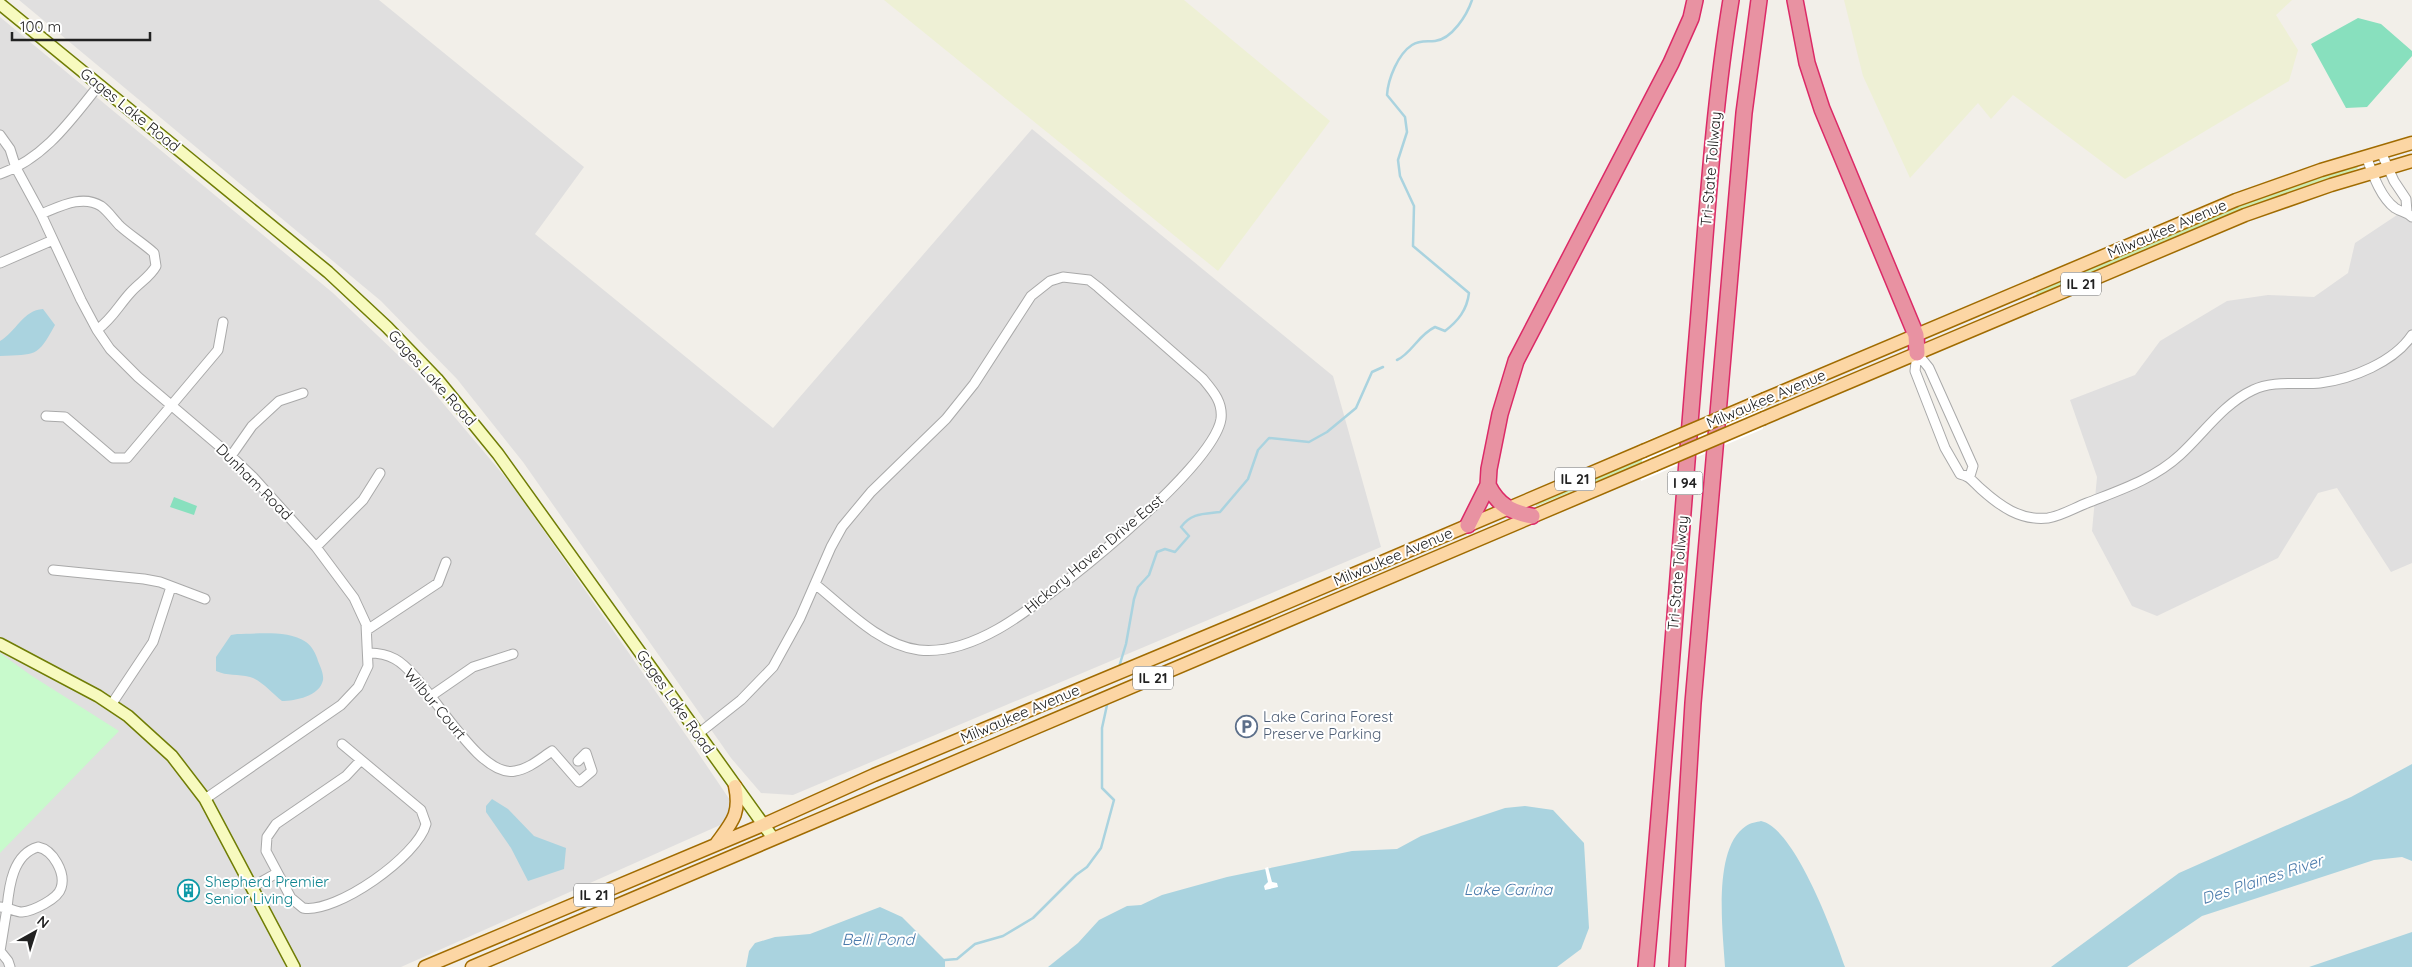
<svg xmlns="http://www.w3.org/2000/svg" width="2412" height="967" font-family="Quicksand,sans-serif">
<rect width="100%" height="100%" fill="#f2efe9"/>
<path fill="#e0dfdf" d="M19 0H379L584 167 535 234 773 428 1032 129 1333 376 1381 547 793 795 761 793 731 758 523 462 457 379 381 301Z
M0 17 333 293 420 376 512 485 690 741 734 806 727 822 401 967H0Z
M2412 205V563L2391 572 2337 488 2318 493 2278 558 2157 616 2132 606 2092 531 2097 477 2070 400 2135 375 2160 341 2227 301 2268 295 2314 297 2348 273 2355 243Z"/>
<path fill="#eef0d5" d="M884 0H1184L1330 121 1218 271Z
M1844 0H2292L2276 15 2298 50 2289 81 2125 179 2013 95 1991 119 1978 103 1910 178 1863 76Z"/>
<path fill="#cdebb0" d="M2357 166 2358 168 2348 173 2267 200 2214 221 2037 296 2036 293C2111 257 2189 224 2267 196 2296 185 2327 172 2357 166Z
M1643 457 1642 463 1536 506 1535 503Z"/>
<path fill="#c8facc" d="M0 653 32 676 119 731 0 853Z"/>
<path fill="#88e0be" d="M2358 18 2381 24 2412 51V56L2367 107 2346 108 2311 44Z
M174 497 197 506 194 515 170 507Z"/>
<path fill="#aad3df" d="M43 309 55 325C37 358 36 354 0 356V341C16 332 23 310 43 309Z
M237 634C258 634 288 630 306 642 312 646 316 654 318 661 320 666 324 674 323 680 320 696 295 701 282 701 273 694 261 680 250 677 238 674 227 676 216 671V657L231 635Z
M2412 764V861L2402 857 2374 860 2202 916 2127 967H2051L2179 873 2351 797Z
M492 799 508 809 534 836 566 848 564 869 528 881 511 848 486 812V806Z
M1525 806 1553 810 1584 843 1589 928 1581 949 1557 967H1048L1078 943 1099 920 1127 906 1141 905 1162 895 1227 877 1352 851 1397 849 1421 836 1505 808Z
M1761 821C1795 828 1834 935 1845 967H1725C1723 932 1712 848 1746 826 1750 823 1757 822 1761 821Z
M880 907 902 917 945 960V967H746L749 951 755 943 775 937 810 934Z
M2412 932V967H2309Z"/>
<path fill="#fff" d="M1765 392 1763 429 1641 481 1643 442Z
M1268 867 1272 882 1277 883 1278 887 1265 890 1264 886 1268 882 1265 868Z"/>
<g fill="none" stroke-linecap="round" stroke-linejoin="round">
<path stroke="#aad3df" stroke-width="2.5" d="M1397 360C1412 353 1418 335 1435 327L1445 331C1458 321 1467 310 1469 293L1413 246 1414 206 1400 176 1398 160 1407 132 1405 117 1387 95C1388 79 1398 54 1412 45 1420 40 1427 42 1435 41 1452 39 1467 15 1472 0
M1119 667 1126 644 1134 599 1138 587 1149 575 1157 552 1165 549 1175 552 1189 536 1181 527C1191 513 1203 514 1220 512L1248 479 1258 450 1269 438 1309 442 1327 432 1356 408 1372 372 1383 367
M945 960 957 959 975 944 1003 936 1033 918 1076 875 1087 867 1101 848 1114 800 1102 788V728L1107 705"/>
<defs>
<path id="street" d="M0 135 10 149 16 168 41 214 81 300 97 330 110 349 138 377 231 456 253 477 316 547 354 598 366 624 368 666 358 687 341 705 205 799
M2381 152 2394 181 2406 199 2407 212
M2366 156C2372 172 2380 197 2395 208 2401 212 2407 212 2412 217
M0 174C44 159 71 120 99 85
M41 214C59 207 82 194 101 206 108 211 114 220 120 226 131 236 143 243 154 253L156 266C150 277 140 282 131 292 118 306 114 317 97 330
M0 263 53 240
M1917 353 1915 371 1945 448 1960 474C1970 476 1973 482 1981 489 2000 506 2020 521 2048 518 2061 516 2074 508 2087 503 2120 490 2154 479 2180 455 2204 433 2223 404 2253 390 2273 380 2299 385 2320 383 2352 379 2394 362 2412 335
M1917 353 1929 368 1973 466 1970 476
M46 416 65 417 113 458H127L218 350 223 322
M231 456 252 426 279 401 303 393
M316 547 363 500 380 473
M53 570 144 579 160 582 205 599
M367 630 438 583 446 562
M369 653C378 653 386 654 395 659 427 676 476 779 515 771 529 769 541 758 552 751L579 782 592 771 586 753 578 761
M431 696 473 667 513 654
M111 705 153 642 171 587
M698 734 741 700 773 667 800 618 831 547 842 527 871 492 946 419 974 384 1031 296 1050 281 1063 277 1089 280 1098 287 1203 379C1213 391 1223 402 1221 419 1213 469 1045 603 998 629 975 642 947 653 919 650 879 645 845 608 815 584
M342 744 421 810 426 824C418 856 336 914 303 908L291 898 266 851 267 837 276 824 346 776 361 760
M38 847C53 850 66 873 61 888 58 899 33 911 22 912 17 912 11 909 7 908 9 886 13 854 38 847Z
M252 887 277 873
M0 907 7 908 0 951 8 961 10 967"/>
<path id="secondary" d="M0 4 328 272 387 327 437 379 498 454 773 838
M0 644 98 696 128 716 172 756 205 799 294 967"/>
<path id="primary" d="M1765 399 2236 200 2321 170 2412 143
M1764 418 2245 215 2331 185 2412 161
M716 844C732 822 741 814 735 786
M425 967 763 825 874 775 1267 611 1643 451
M472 967 1654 465"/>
<path id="highway" d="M1795 0 1807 63 1822 109 1916 335 1917 353
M1488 485C1498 505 1511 512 1532 516
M1468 525 1488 485 1489 469 1500 414 1516 361 1671 63 1691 18 1695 0
M1646 967C1665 761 1679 555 1696 349 1706 233 1712 116 1731 0
M1677 967 1693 703 1744 113 1759 0"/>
</defs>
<use href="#street" stroke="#a9a9a9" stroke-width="11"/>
<use href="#secondary" stroke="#707d05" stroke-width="14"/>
<use href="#primary" stroke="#a06b00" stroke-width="15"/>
<use href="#highway" stroke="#dc2a67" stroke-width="18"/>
<use href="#street" stroke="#fff" stroke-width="9"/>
<use href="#secondary" stroke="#f7fabf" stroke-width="11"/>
<use href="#primary" stroke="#fcd6a4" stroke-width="12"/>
<use href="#highway" stroke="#e892a2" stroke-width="15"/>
<defs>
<path id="primary-bridge" d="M1643 451 1765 399
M1654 465 1764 418"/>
</defs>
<use href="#primary-bridge" stroke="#a06b00" stroke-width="15" stroke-linecap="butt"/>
<use href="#primary-bridge" stroke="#fcd6a4" stroke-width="12"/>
</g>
<defs>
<symbol id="parking-ring" viewBox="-11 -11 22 22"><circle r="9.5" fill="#fff" stroke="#5c6f8a" stroke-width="1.5"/><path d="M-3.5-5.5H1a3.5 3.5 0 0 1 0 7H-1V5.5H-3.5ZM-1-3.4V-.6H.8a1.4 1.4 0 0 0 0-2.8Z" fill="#5c6f8a"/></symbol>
<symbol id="building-ring" viewBox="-11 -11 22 22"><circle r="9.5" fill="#fff" stroke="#0f9aa8" stroke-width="1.5"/><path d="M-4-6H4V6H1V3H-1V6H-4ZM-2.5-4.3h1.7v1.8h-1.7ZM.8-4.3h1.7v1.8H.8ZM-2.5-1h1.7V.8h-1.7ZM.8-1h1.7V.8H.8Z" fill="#0f9aa8"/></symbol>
</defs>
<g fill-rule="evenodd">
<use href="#parking-ring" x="1234" y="714" width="25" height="25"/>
<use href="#building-ring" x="176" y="878" width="25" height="25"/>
</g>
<g text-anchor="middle" stroke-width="4" stroke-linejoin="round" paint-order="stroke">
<g fill="#fff" stroke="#646464" stroke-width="1">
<rect x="2061" y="272.5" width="40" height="23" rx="4"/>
<rect x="1555" y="467.5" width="40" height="23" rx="4"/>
<rect x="1667.5" y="471.5" width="35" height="23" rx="4"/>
<rect x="1133" y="666.5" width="40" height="23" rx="4"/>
<rect x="574" y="883.5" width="40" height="23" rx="4"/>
</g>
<g font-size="14" font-weight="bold" fill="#222">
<text x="2081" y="289">IL 21</text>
<text x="1575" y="484">IL 21</text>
<text x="1685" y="488">I 94</text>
<text x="1153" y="683">IL 21</text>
<text x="594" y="900">IL 21</text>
</g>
<g font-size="15" fill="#222" stroke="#fff">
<text transform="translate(130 110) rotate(39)" y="5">Gages Lake Road</text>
<text transform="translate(1711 169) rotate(-85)" y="5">Tri-State Tollway</text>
<text transform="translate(2167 229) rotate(-23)" y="5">Milwaukee Avenue</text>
<text transform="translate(432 378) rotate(48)" y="5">Gages Lake Road</text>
<text transform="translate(1766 399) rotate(-23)" y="5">Milwaukee Avenue</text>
<text transform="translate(254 482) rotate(45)" y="5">Dunham Road</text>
<text transform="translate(1094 554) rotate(-40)" y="5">Hickory Haven Drive East</text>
<text transform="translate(1393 557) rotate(-23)" y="5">Milwaukee Avenue</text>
<text transform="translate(1678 573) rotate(-85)" y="5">Tri-State Tollway</text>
<text transform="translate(675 702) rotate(55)" y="5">Gages Lake Road</text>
<text transform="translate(435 704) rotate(50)" y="5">Wilbur Court</text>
<text transform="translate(1020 714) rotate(-23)" y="5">Milwaukee Avenue</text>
</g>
<g font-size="15" fill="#4e5e75" stroke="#fff" text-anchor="start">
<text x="1263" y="722">Lake Carina Forest<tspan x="1263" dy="17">Preserve Parking</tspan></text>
</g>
<g font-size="15" fill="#0d838f" stroke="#fff" text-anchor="start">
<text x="205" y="887">Shepherd Premier<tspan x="205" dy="17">Senior Living</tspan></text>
</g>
<g font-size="16" font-style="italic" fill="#4a7aab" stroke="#fff">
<text transform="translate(2262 879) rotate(-18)" y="6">Des Plaines River</text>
<text x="1508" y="895">Lake Carina</text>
<text x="878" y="945">Belli Pond</text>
</g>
</g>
<g transform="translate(35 932) rotate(39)" stroke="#ffffff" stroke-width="4" paint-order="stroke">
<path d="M0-4L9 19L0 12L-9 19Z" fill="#222222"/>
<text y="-8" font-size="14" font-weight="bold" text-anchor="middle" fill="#222222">N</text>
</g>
<path d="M12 32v8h138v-8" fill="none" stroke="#222222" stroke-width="2.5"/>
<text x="20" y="32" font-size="15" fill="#222222" stroke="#ffffff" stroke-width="4" paint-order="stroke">100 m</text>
</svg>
